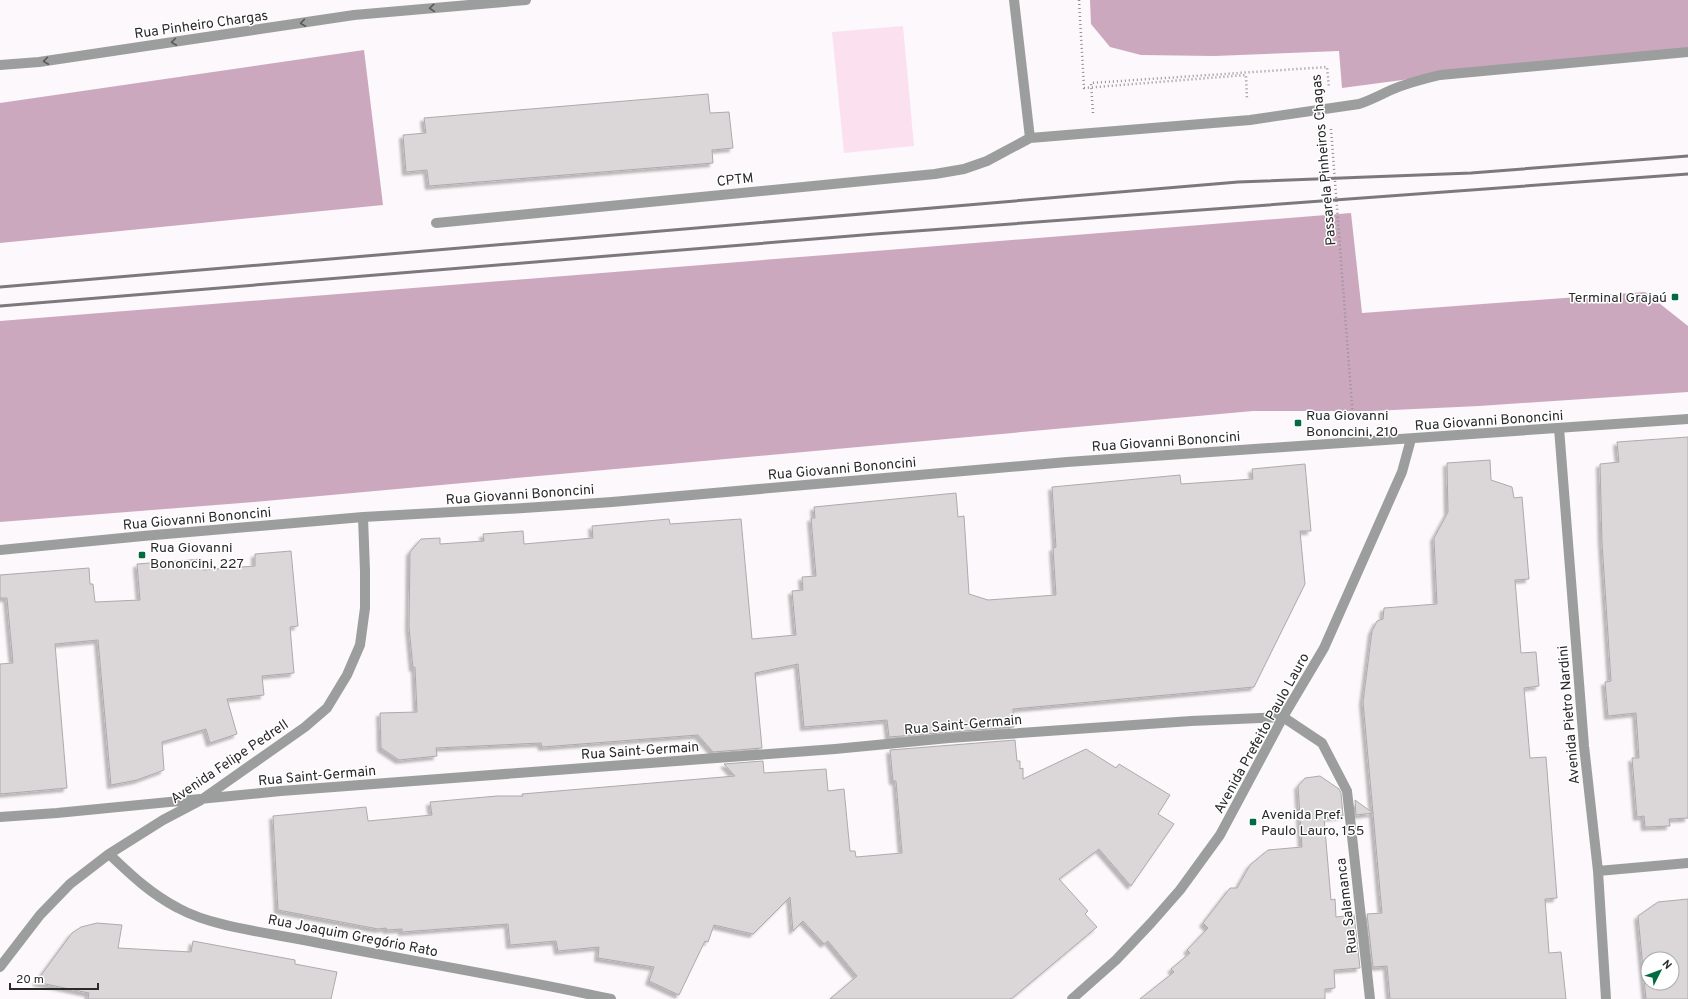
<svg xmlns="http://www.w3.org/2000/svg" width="1688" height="999" font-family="Overpass,sans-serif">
<defs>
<filter id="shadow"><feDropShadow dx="-3.5" dy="3.5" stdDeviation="1" flood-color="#0004"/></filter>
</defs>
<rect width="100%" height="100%" fill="#fcf8fb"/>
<path fill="#fbe1f0" d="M903 26 914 146 844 153 832 32Z"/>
<path fill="#cca8be" d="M1090 0H1688V50L1440 75 1342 88 1339 51 1214 56 1141 55 1110 47 1091 24Z
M364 50 383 205 0 243V103Z
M1351 213 1362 313 1645 292 1688 326V392L1479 406 1372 411H1253L254 502 0 522V321Z"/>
<path fill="#dbd7d9" stroke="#aeaaac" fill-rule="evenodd" filter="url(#shadow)" d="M708 94 710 113 729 112 733 148 712 150 713 163 429 186 427 170 406 172 403 135 426 133 424 118Z
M1688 437V818L1669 819 1670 826 1645 827 1644 816 1637 817 1632 758H1639L1636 713 1608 716 1605 682 1611 681 1602 542 1600 464 1619 462 1617 442Z
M1490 460 1491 480 1512 487 1514 498 1522 497 1529 579 1515 580 1521 653 1536 652 1539 686 1524 688 1530 758 1546 757 1557 898 1545 899 1549 953 1561 952 1566 999H1390L1387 966 1373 967 1367 914 1382 913 1373 813 1356 815 1355 800 1373 813 1363 702 1372 631 1377 621 1383 619 1384 608 1437 604 1434 538 1448 512 1447 463Z
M1305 464 1311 531H1300L1305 584 1254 687 1013 709 1014 727 889 737 887 720 804 727 798 664 755 673 762 748 713 752 698 735 542 747 541 743 436 748 437 756 399 760 381 748 380 713 417 712 415 667 413 668 409 627 410 552 421 539 440 538V544L484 541 483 534 523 531 524 544 593 538 592 526 669 519 670 524 741 519 752 639 796 635 792 591 803 590 802 577 816 576 811 518H815L814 507 956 493 958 517 964 516 969 594 988 600 1056 595 1053 548 1056 547 1052 487 1180 475 1181 484 1253 479 1252 469Z
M291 551 298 626 290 627 294 673 262 676 264 695 227 699 237 734 210 743 206 729 162 742 164 770 137 780 111 785 98 640 55 644 67 788 0 794V664L13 663 7 598H0V575L89 568 90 584H93L95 602 140 600 137 564 202 559 203 570 255 566V554Z
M1015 740 1017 761H1020V769L1023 768V779L1086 749 1116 768 1119 764 1170 795 1158 814 1174 824 1131 886 1099 849 1059 879 1088 911 1085 914 1097 927 1011 999H830L857 976 828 941 824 944 803 921 793 931 790 897 753 934 714 925 708 942 705 941 679 995 649 981 654 967 598 958 599 947 558 951 556 941 510 945 508 924 402 932V929L387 930 386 928 378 929 278 910 273 816 366 807 368 821 432 815 430 802 497 796H523L522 794 735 776 724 764 763 761 764 773 826 769 828 791 844 789 850 851H855L856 857 902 853 896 781H893L890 750Z
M1320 776 1339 789 1341 793 1343 816 1324 818 1331 900 1335 899 1336 917 1354 915 1360 968 1334 970 1335 988 1325 989V999H1140L1174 972 1171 969 1190 953 1187 950 1208 928 1203 923 1230 888H1237L1250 865 1268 850 1302 847 1298 786 1305 778Z
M1688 899V999H1646L1638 916 1658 902ZM1648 959H1672V983H1648Z
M97 923 122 925 118 948 191 952 193 941 295 960V964L337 972 331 999H88L89 993 36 982 72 933 81 927Z"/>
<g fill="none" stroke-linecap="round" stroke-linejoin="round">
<path stroke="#929091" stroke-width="2.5" stroke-dasharray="1 3" stroke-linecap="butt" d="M1079 0 1084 88 1246 75 1247 100
M1093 113 1091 83 1327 67 1329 88
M1331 129 1353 419"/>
<path stroke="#9c9e9d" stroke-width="10" d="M1014 0 1030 138 1250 120 1359 104C1371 100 1380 95 1391 90 1407 83 1423 79 1440 75L1688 52
M0 65 39 62 354 15 526 0
M436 223 935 174 964 169 987 161 1030 138
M1559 428 1584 746 1598 871 1606 999
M0 550 143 536 363 517 524 508 612 502 1067 462 1688 419
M0 817 57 813 281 791 835 749 949 738 1191 721 1283 717 1322 743 1347 791 1370 999
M109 854C131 875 151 894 178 908 212 927 270 933 309 941 410 961 511 977 611 999
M1598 871 1688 863
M0 967 40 915 70 884 109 854 163 820 201 800 305 727 327 708 347 675 360 645 365 608V571L363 517
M1072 999 1116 960 1151 923 1180 890 1220 835 1283 717 1324 648 1402 472 1411 439"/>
<path stroke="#7b797a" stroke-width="3" d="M0 287 1238 182 1471 173 1688 156
M0 306 875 234 1688 174"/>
</g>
<defs><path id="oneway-chevron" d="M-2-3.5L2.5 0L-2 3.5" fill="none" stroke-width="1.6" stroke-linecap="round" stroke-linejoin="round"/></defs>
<g stroke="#585858">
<use href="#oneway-chevron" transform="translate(432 8) rotate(175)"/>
<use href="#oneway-chevron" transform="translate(303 23) rotate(172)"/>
<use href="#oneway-chevron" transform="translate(174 42) rotate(172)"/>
<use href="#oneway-chevron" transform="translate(46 61) rotate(172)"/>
</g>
<g fill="#036b41" stroke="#fff" stroke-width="1.5">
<rect x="1671" y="293" width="8" height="8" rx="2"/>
<rect x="1294" y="419" width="8" height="8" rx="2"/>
<rect x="138" y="551" width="8" height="8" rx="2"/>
<rect x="1249" y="818" width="8" height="8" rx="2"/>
</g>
<g text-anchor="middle" stroke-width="3" stroke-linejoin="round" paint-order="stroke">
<g font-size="14" fill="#2b2a2a" stroke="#fff">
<text transform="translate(201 24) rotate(-8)" y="5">Rua Pinheiro Chargas</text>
<text transform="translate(1323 160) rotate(-95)" y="5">Passarela Pinheiros Chagas</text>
<text transform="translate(735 179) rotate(-6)" y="5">CPTM</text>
<text transform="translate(1489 420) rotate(-4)" y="5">Rua Giovanni Bononcini</text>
<text transform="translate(1166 441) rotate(-4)" y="5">Rua Giovanni Bononcini</text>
<text transform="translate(842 468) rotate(-5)" y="5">Rua Giovanni Bononcini</text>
<text transform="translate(520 494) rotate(-4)" y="5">Rua Giovanni Bononcini</text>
<text transform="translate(197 518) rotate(-5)" y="5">Rua Giovanni Bononcini</text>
<text transform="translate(1568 715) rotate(-95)" y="5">Avenida Pietro Nardini</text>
<text transform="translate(963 724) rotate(-5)" y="5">Rua Saint-Germain</text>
<text transform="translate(1261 733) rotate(-61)" y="5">Avenida Prefeito Paulo Lauro</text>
<text transform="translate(640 750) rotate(-4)" y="5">Rua Saint-Germain</text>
<text transform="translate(229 761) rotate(-34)" y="5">Avenida Felipe Pedrell</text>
<text transform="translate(317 775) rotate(-5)" y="5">Rua Saint-Germain</text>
<text transform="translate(1346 906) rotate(-97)" y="5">Rua Salamanca</text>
<text transform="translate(353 935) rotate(11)" y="5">Rua Joaquim Gregório Rato</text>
</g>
<g font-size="14" fill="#2b2a2a" stroke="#fff" text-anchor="start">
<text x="1667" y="302" text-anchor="end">Terminal Grajaú</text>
<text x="1306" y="420">Rua Giovanni<tspan x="1306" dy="16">Bononcini, 210</tspan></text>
<text x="150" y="552">Rua Giovanni<tspan x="150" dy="16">Bononcini, 227</tspan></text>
<text x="1261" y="819">Avenida Pref.<tspan x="1261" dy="16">Paulo Lauro, 155</tspan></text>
</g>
</g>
<g transform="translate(1660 971) rotate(48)"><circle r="19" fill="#ffffff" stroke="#aaaaaa"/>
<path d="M0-3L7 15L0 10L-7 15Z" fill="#036b41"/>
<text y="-6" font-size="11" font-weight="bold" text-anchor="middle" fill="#2b2a2a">N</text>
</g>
<path d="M10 983v6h88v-6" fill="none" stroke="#2b2a2a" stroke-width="2"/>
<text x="16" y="983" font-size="12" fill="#2b2a2a" stroke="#ffffff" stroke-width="3" paint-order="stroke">20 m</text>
</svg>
